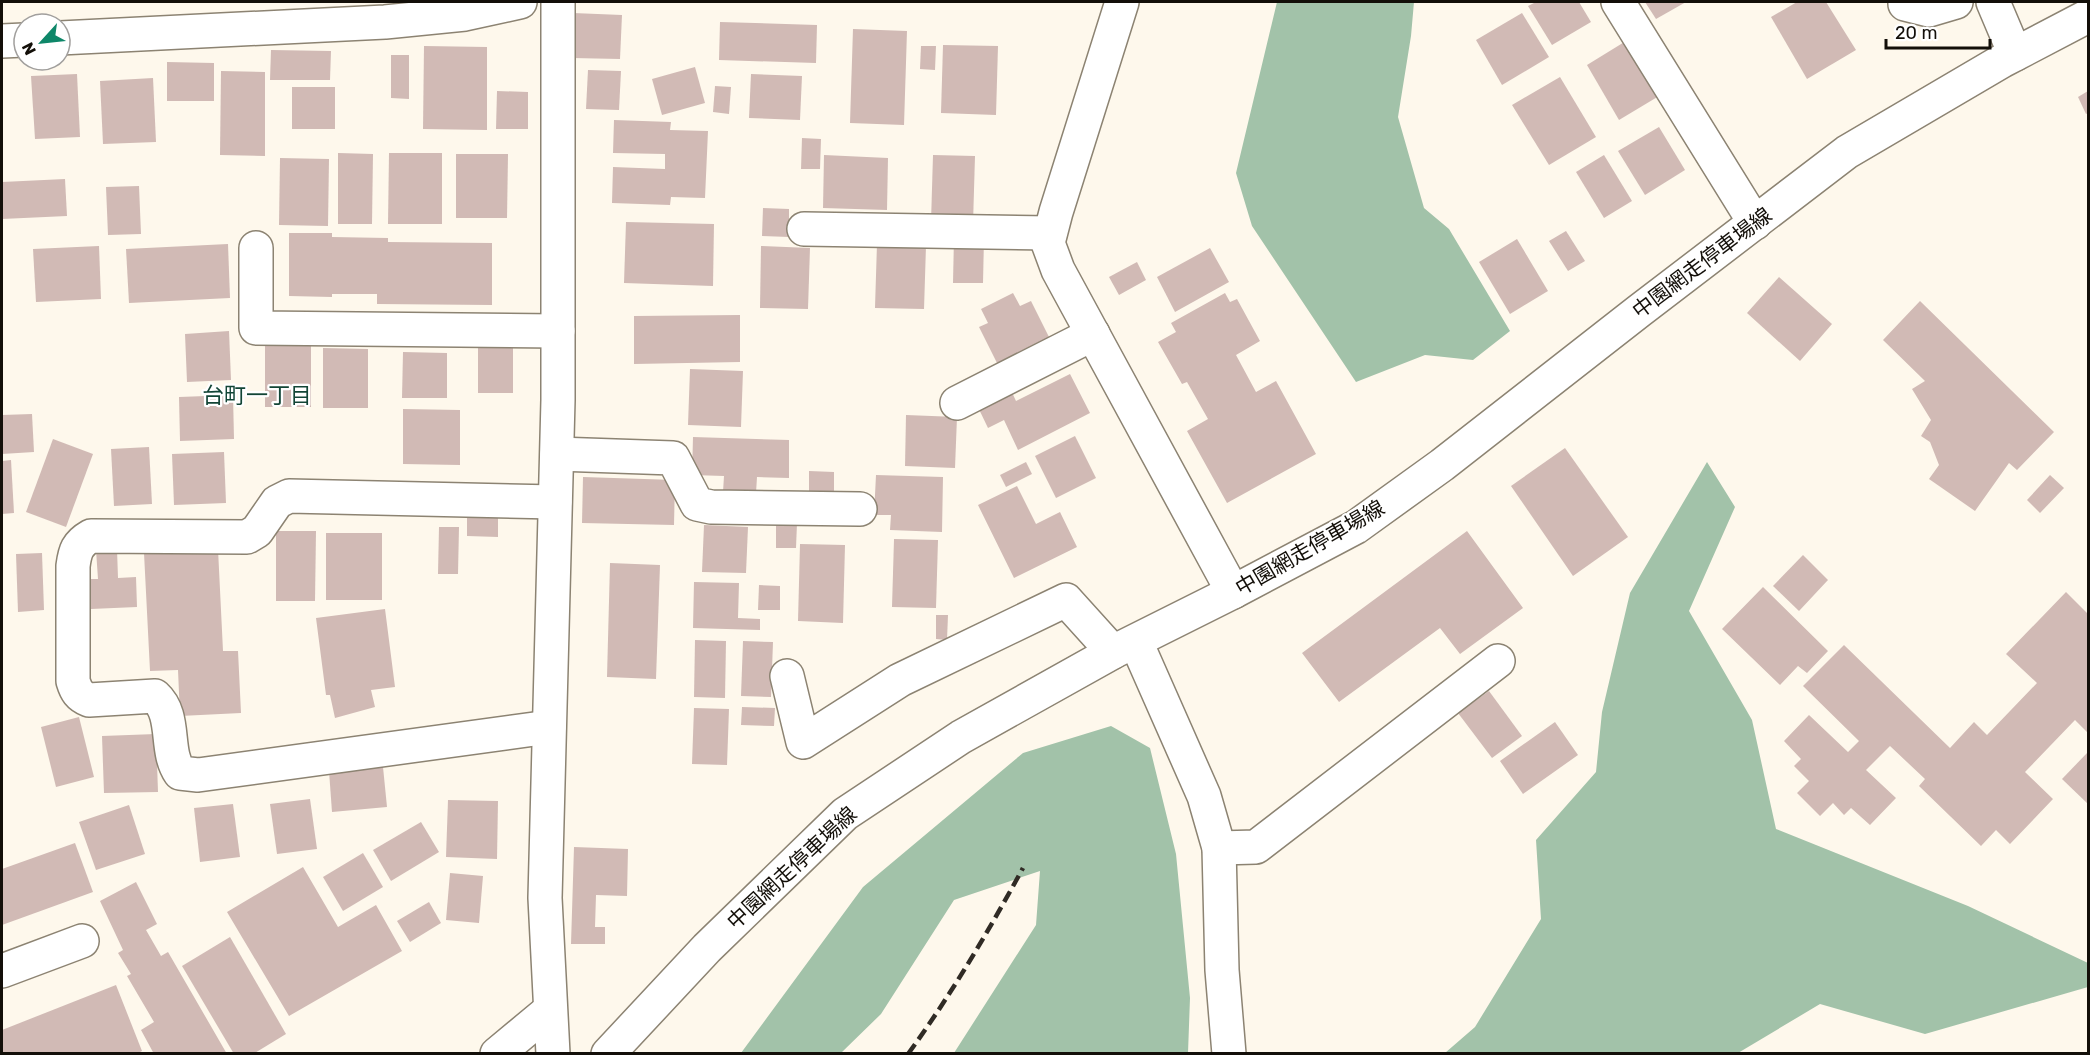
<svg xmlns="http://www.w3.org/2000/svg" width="2090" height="1055" font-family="Rubik,'Noto Sans JP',sans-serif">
<rect width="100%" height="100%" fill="#fef8ec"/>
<g fill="#a2c2a9">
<polygon points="1277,2 1414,2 1411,36 1398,117 1424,208 1449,229 1510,331 1473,360 1425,355 1356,382 1252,226 1236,173"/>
<polygon points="1707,462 1735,507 1689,611 1752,720 1776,829 1968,906 2088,963 2088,987 1925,1034 1820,1004 1738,1053 1445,1053 1475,1027 1541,919 1536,840 1596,772 1602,712 1630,593"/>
<polygon points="1111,726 1150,748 1176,854 1190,998 1188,1053 954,1053 1036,925 1040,871 954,900 881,1014 841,1053 741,1053 863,887 1023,753"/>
</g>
<g fill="#d1bab5">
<polygon points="1536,2 1579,2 1591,22 1552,45 1528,6"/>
<polygon points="1645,2 1686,2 1656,19"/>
<polygon points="1797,2 1826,2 1856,50 1807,79 1771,17"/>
<polygon points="573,13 622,15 620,59 572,58"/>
<polygon points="1522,13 1549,57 1502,85 1476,40"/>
<polygon points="720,22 817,25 816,63 719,60"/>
<polygon points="853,29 907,31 904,125 850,123"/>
<polygon points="1626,41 1659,96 1619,120 1587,65"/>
<polygon points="943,45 998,46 996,115 941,113"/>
<polygon points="424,46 487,47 487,130 423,129"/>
<polygon points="921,46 936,46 935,70 920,69"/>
<polygon points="271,50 331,51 330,80 270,80"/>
<polygon points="391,55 409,55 409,99 391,98"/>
<polygon points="167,62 214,63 214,101 167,101"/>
<polygon points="695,67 705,103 662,115 652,79"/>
<polygon points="588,70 621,71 619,110 586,109"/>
<polygon points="221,71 265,72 265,156 220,155"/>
<polygon points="77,74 80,137 35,139 31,76"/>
<polygon points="751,74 802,76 800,120 749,118"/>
<polygon points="1560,77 1596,137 1549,165 1512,105"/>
<polygon points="153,78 156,142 103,144 100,81"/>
<polygon points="715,86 731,87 729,114 713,112"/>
<rect x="292" y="87" width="43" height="42"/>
<polygon points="497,91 528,92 528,129 496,129"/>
<polygon points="2088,91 2088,113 2086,114 2078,97"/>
<polygon points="614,120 671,122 670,130 708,131 705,198 671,197 670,205 612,203 613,167 665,169 665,154 613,153"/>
<polygon points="1659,127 1685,170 1645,195 1618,151"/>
<polygon points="802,138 821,139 820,169 801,169"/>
<polygon points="338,153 373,154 372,224 338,224"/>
<polygon points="389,153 442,153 442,224 388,224"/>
<polygon points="456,154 508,154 507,218 456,218"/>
<polygon points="824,155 888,158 887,210 823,208"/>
<polygon points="933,155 975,156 973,224 931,222"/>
<polygon points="1604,155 1632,201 1604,218 1576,172"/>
<polygon points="280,158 329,159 328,226 279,225"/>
<polygon points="65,179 67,216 2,219 2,182"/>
<polygon points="139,186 141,234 108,235 106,187"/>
<polygon points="763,208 789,209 789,237 762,236"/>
<polygon points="626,222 714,224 713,286 624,283"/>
<polygon points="1566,231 1585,261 1568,271 1549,241"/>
<polygon points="289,233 332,233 332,237 388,238 388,242 492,243 492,305 377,304 377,294 332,294 332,297 289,296"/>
<polygon points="954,237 984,238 983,283 953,283"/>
<polygon points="1517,239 1548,291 1510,314 1479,262"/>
<polygon points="877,243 926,245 924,309 875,308"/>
<polygon points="228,244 230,298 129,303 126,249"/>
<polygon points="99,246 101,299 36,302 33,249"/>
<polygon points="761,246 810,248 808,309 760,308"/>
<polygon points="1210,248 1229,282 1175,312 1157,277"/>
<polygon points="1137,262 1146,280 1119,295 1109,277"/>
<polygon points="1779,277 1832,324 1800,361 1747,313"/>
<polygon points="1013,293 1020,306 1031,301 1049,337 997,363 979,327 988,323 981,309"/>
<polygon points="1225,293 1230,302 1237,299 1260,341 1236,355 1256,392 1276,381 1316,454 1227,503 1187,431 1208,419 1187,382 1182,384 1158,342 1176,332 1171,323"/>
<polygon points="1920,301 2054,432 2017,470 2009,463 1975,511 1929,479 1939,465 1930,442 1921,436 1931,420 1912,389 1925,381 1883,340"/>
<polygon points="740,315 740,362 634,364 634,316"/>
<polygon points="229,331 231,380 187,382 185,334"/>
<rect x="478" y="345" width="35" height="48"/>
<rect x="265" y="346" width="46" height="61"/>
<polygon points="323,348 368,349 368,408 323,408"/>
<polygon points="403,352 447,353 447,398 402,398"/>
<polygon points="690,369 743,371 741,427 688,425"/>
<polygon points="1070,374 1090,413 1018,450 1004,420 988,428 975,401 1008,384 1016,401"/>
<polygon points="233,395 234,439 180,441 179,397"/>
<polygon points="403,409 460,410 460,465 403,464"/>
<polygon points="32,414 34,452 2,454 2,415"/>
<polygon points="906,415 957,417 955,468 905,466"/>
<polygon points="1075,436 1096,478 1056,498 1035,456"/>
<polygon points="693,437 789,440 789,478 757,477 756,493 723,492 724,476 692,475"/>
<polygon points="53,439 93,454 66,527 26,512"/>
<polygon points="149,447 152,504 114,506 111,449"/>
<polygon points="1565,448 1628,537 1573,576 1511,486"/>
<polygon points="224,452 226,503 174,505 172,454"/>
<polygon points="11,460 14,513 2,514 2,461"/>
<polygon points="1026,462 1032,474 1006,487 1000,475"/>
<polygon points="809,471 834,472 834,493 809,492"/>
<polygon points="876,475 943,477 942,532 890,530 891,515 874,515"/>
<polygon points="2050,475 2064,488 2040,513 2027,500"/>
<polygon points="583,477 675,480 674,525 582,523"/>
<polygon points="1017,486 1036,524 1060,512 1077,547 1014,578 978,505"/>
<polygon points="467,516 498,516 498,537 467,536"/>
<polygon points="776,522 797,523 796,548 776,548"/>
<polygon points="704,525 748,527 746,573 702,572"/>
<polygon points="439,527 459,527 458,574 438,574"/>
<polygon points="276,531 316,531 315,601 276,601"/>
<polygon points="1467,531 1523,608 1460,654 1440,628 1339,702 1302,653"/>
<rect x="326" y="533" width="56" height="67"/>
<polygon points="894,539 938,540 936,608 892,607"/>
<polygon points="800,544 845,545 843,623 798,621"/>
<polygon points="117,549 118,578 136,577 137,607 91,609 89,579 98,579 96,550"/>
<polygon points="218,549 223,651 238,651 241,713 180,716 178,670 150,671 144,553"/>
<polygon points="42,553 44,610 18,612 16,554"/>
<polygon points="1803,555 1828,580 1799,611 1773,586"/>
<polygon points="610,563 660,565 656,679 607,677"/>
<polygon points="694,582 739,583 738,618 760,619 760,630 693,628"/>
<polygon points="759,585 780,586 780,610 758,610"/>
<polygon points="1763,587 1828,651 1807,673 1798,666 1780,685 1722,629"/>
<polygon points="2066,592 2088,614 2088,733 2075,720 2025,772 2053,799 2010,844 1996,830 1981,846 1919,786 1925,779 1890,746 1866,770 1896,798 1870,825 1851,808 1844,815 1833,803 1820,816 1797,793 1809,781 1794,766 1801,759 1784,741 1809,715 1848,752 1859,741 1803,686 1844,645 1950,748 1974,722 1987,735 2037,683 2006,654"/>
<polygon points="385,609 395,687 371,690 375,707 335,718 330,695 326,695 316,618"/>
<polygon points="936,615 948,615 947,640 936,639"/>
<polygon points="695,640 726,641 725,698 694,697"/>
<polygon points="743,641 773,642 771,697 741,696"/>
<polygon points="1489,691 1522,736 1492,758 1458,713"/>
<polygon points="742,707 775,708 774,726 741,725"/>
<polygon points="694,708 729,709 727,765 692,764"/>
<polygon points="79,717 94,777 56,787 41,727"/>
<polygon points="1555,722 1578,755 1523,794 1500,761"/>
<polygon points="156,734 158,792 104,793 102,736"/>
<polygon points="2088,752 2088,804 2062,779"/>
<polygon points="383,767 387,807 332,812 329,771"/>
<polygon points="310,799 317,849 277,854 270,804"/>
<polygon points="448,800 498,801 497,859 446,857"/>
<polygon points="233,804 240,857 200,862 194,808"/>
<polygon points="129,805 145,854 96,870 79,822"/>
<polygon points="421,822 439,852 391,881 373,850"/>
<polygon points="75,843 93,892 2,925 2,869"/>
<polygon points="574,847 628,849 627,896 596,895 595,927 605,927 605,944 571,944"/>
<polygon points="363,853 383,887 343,911 323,877"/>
<polygon points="303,867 338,927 376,905 402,951 289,1016 227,912"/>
<polygon points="450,873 483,876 479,923 446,920"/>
<polygon points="136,882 157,924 146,930 161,956 168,952 227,1054 154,1054 141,1030 154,1022 127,976 131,974 118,953 123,950 100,901"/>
<polygon points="429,902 441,923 410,942 397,921"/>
<polygon points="230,937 286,1034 253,1054 234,1054 182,966"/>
<polygon points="116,985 142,1051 136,1054 2,1054 2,1030"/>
</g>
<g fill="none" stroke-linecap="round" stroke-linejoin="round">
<defs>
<g id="minor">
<polyline points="1122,2 1056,212 1048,243 1058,270 1233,592"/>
<polyline points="1618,2 1755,223"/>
<polyline points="1905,2 1905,4 1929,10 1956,2"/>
<polyline points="1993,2 2015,54"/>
<polyline points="60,38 385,22 465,14 520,2"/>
<polyline points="2,41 24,40"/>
<polyline points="804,229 1050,233"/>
<polyline points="256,248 256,328 558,331"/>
<polyline points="957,403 1093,334"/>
<polyline points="557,454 673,458 697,504 711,507 860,509"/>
<polyline points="1136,642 1204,796 1219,848 1222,970 1229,1054"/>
<polyline points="787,676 803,742 900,680 1066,600 1113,652"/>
<path d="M549,727L198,775L180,773C164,750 177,716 155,696L89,700C79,696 76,691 73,681V566C75,551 77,544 91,536L247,537L257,531L277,502L289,496L555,502"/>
<polyline points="1219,848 1256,847 1498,661"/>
<polyline points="2,971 82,941"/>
<polyline points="497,1054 550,1010"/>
<polyline points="553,1054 545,898 558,400 558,2"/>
</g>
<polyline id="secondary" points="608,1054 707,948 845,814 961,737 1113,652 1233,592 1356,527 1442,465 1639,311 1847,152 2002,61 2088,16"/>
</defs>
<use href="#minor" stroke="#8c8372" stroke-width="36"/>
<use href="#secondary" stroke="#8c8372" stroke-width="36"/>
<use href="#minor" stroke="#fff" stroke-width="33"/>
<use href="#secondary" stroke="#fff" stroke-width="33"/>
<path stroke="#302b25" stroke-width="4.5" stroke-dasharray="12 6" stroke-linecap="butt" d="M908,1054C951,995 988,932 1023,868"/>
</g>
<g text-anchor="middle" stroke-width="4.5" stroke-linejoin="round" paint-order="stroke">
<g font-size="21" fill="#130f09" stroke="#fff">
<text transform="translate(1702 263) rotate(-37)" y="7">中園網走停車場線</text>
<text transform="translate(1310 548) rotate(-30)" y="7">中園網走停車場線</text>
<text transform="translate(792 868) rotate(-43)" y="7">中園網走停車場線</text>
</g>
<g font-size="22" fill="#124536" stroke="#fff">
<text x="257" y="403">台町一丁目</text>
</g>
</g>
<rect width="2090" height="1055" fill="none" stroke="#130f09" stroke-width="6"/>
<g transform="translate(42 42) rotate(243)"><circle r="28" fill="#ffffff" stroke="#a19f9d" stroke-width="1.5"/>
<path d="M0-4.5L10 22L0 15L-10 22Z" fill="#0e8769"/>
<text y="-9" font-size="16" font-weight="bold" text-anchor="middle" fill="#130f09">N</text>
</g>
<path d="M1886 39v9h104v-9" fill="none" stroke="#130f09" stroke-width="3"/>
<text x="1895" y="39" font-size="18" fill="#130f09" stroke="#ffffff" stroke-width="4.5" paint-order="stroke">20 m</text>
</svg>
